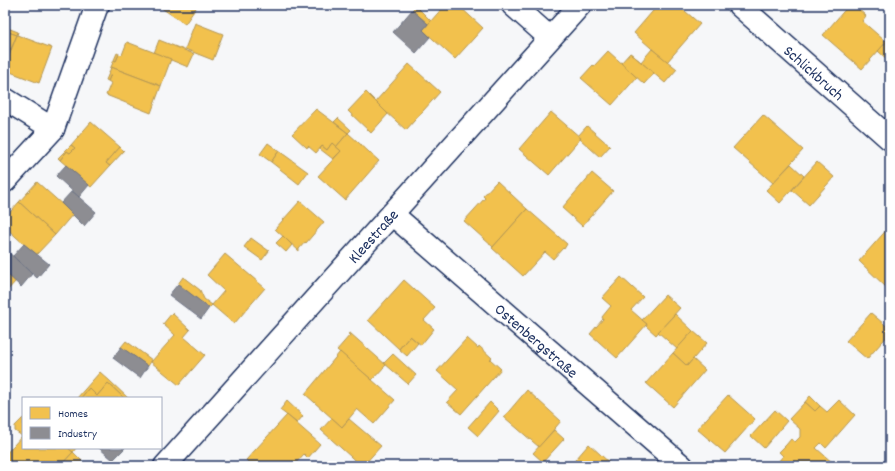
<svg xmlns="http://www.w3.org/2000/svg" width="895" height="471" font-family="Dekko,sans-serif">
<rect width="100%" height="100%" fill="#f6f7f9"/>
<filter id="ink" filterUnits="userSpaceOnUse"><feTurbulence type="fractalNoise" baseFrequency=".025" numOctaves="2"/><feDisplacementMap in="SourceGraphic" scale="8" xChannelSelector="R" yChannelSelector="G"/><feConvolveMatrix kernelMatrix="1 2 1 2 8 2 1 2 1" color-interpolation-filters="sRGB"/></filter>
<g filter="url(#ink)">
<g fill="#f2c14e" stroke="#b29553">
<polygon points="157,5 198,5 185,24"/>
<polygon points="445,5 458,5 483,28 455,59 423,30"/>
<polygon points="658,5 678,5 700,24 667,62 634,33"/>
<polygon points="849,5 854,5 866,16 862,21 885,41 889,37 890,38 862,69 823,35"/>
<polygon points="416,6 431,21 428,24 412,10"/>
<polygon points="195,23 223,34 213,60 185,49"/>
<polygon points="5,27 18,32 17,35 5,31"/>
<polygon points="5,31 17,35 11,49 5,47"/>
<polygon points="17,35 52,48 39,83 5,70 5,66"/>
<polygon points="890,38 890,62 878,51"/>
<polygon points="159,40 194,54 188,67 154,53"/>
<polygon points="127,42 171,59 161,86 111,67 114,60 116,61 119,54 122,55"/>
<polygon points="5,47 11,49 5,66"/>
<polygon points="652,49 677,69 665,83 630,53 641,62"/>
<polygon points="608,51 637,77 612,105 581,78 593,65 594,66"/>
<polygon points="117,53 119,54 116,61 114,60"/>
<polygon points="630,53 654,73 644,84 621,63"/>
<polygon points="409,64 440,92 406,130 375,102"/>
<polygon points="111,67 161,86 151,113 106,95 111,83 108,81 111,74 109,73"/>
<polygon points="109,73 111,74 108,81 106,80"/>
<polygon points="366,92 388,114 371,133 348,111"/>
<polygon points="316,109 348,133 336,147 332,143 327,150 322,146 316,153 308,146 307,148 292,134"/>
<polygon points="551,112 581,138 549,175 519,149"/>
<polygon points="763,115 803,150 773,183 733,148"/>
<polygon points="338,118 351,130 348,133 334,122"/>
<polygon points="91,122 120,147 106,163 110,166 91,187 60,160 67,151 70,153 75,148 71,145"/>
<polygon points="587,126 610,146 600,157 580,139 581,138 578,136"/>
<polygon points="348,133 379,161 345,200 318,176 341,151 336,147"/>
<polygon points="268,143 279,151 271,162 260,154"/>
<polygon points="332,143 341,151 333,159 320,149 322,146 327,150"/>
<polygon points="71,145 75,148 70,153 67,151 60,160 58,158"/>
<polygon points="120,147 124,151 110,166 106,163"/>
<polygon points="279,151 308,172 299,184 271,162"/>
<polygon points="817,162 834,177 809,205 792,190"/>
<polygon points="791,164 804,176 780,203 766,190"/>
<polygon points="592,173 613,191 582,226 562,208"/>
<polygon points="497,181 527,209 493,247 464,221 485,198 483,196"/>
<polygon points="37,182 73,214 55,235 19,202"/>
<polygon points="300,201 324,222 306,243 305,242 299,249 299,251 275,229"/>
<polygon points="19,202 55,235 36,255 5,227 5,218"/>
<polygon points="527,209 567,244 564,249 563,248 553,259 545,252 523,276 492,248"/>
<polygon points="890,226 890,291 859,261"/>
<polygon points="283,236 292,245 286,252 276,243"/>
<polygon points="251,238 269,251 262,260 244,247"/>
<polygon points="225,254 265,288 234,324 212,305 224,291 207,275"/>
<polygon points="5,272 16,281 5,293"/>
<polygon points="183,277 200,290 204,299 212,305 209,308 178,284"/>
<polygon points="621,277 643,297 631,310 647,324 617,358 590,334 603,319 602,317 611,306 602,298"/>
<polygon points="404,280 435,308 424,320 434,329 421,345 410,336 399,349 368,320"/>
<polygon points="665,295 680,308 656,335 646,326 647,324 642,320"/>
<polygon points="172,313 190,330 184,337 205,355 179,385 151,362 175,335 163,324"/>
<polygon points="871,313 890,329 890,333 867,359 846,341"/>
<polygon points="675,314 693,331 677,349 658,332"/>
<polygon points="693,331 707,343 687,366 673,353"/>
<polygon points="350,333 386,365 372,380 337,350 350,335 348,334"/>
<polygon points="410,336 418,343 407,356 399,349"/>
<polygon points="467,338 478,348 479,346 492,358 490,359 501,369 461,414 447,402 458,390 437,371"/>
<polygon points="126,341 152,360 148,366 121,347"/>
<polygon points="340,352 395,400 374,424 357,409 342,427 305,394"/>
<polygon points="673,353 687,366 693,359 705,370 673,407 646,383"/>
<polygon points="393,354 416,375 408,384 384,363"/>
<polygon points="100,372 110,381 128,398 124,398 108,383 97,396 89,388 81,398 77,398"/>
<polygon points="108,383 124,398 81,398 89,388 97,396"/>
<polygon points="527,390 561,421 539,447 504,417"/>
<polygon points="728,395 755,419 725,453 697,429"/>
<polygon points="810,396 820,406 815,411 805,402"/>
<polygon points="839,400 855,415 826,448 821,443 816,448 834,464 832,466 781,466 777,463 783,456 779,452 786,445 791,439 795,442 800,437 800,429 789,419 805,402 815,411 820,406 827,412"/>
<polygon points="287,401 303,416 297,423 280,410"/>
<polygon points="490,402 499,411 478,436 468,427"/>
<polygon points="775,410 787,421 764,448 751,436"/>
<polygon points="287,415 320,444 308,458 304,454 293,466 253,466 246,460"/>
<polygon points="23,418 23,448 68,448 73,452 63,463 66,466 12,466 5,459 5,455 22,436 15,431 15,426"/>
<polygon points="332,418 342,427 349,419 381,446 363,466 361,466 321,430"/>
<polygon points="554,430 564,439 543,462 533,453"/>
<polygon points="589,444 613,466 570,466"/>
<polygon points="68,448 76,448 73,452"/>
<polygon points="73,452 82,461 77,466 66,466 63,463"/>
</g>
<g fill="#8d8d92" stroke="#6b7182">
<polygon points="412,10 428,24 423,30 430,37 416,53 393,32"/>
<polygon points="66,165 89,185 79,197 56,176"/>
<polygon points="72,191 96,212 84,226 61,203"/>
<polygon points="24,244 49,264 37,278 13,256"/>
<polygon points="5,249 32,274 21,287 5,272"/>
<polygon points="178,284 209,308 201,319 169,295"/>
<polygon points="121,347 148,366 140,378 113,358"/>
<polygon points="99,448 125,448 113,460"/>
</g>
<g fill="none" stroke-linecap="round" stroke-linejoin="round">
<defs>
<g id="minor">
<polyline points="513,5 550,38"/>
<path id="s1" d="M739,5L890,139"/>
<polyline points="5,99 53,129"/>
<polyline points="5,181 53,129 96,8 98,5"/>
<path id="s2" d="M392,214L682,466"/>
<path id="s3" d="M165,466L580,5"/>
</g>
</defs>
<use href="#minor" stroke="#1b2f5e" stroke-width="25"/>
<use href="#minor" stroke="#fff" stroke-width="22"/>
</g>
</g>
<g text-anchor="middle" stroke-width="4" stroke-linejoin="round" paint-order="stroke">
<g font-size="16" fill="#1b2f5e" stroke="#fff">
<text dy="6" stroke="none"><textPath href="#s1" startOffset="101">Schlickbruch</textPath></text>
<text dy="6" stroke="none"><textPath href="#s3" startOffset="310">Kleestraße</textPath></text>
<text dy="6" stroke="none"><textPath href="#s2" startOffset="192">Ostenbergstraße</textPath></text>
</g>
</g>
<rect width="895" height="471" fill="none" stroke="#fff" stroke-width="20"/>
<rect x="10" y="10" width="875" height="451" fill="none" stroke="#1b2f5e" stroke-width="1.5" filter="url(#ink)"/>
<rect x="22" y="397" width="140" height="52" fill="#ffffff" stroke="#a4acbf"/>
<rect x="30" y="407" width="20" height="12" fill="#f2c14e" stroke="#a4acbf"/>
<text x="58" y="417" font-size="12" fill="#1b2f5e">Homes</text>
<rect x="30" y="427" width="20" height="12" fill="#8d8d92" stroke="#a4acbf"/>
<text x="58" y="437" font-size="12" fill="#1b2f5e">Industry</text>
</svg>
